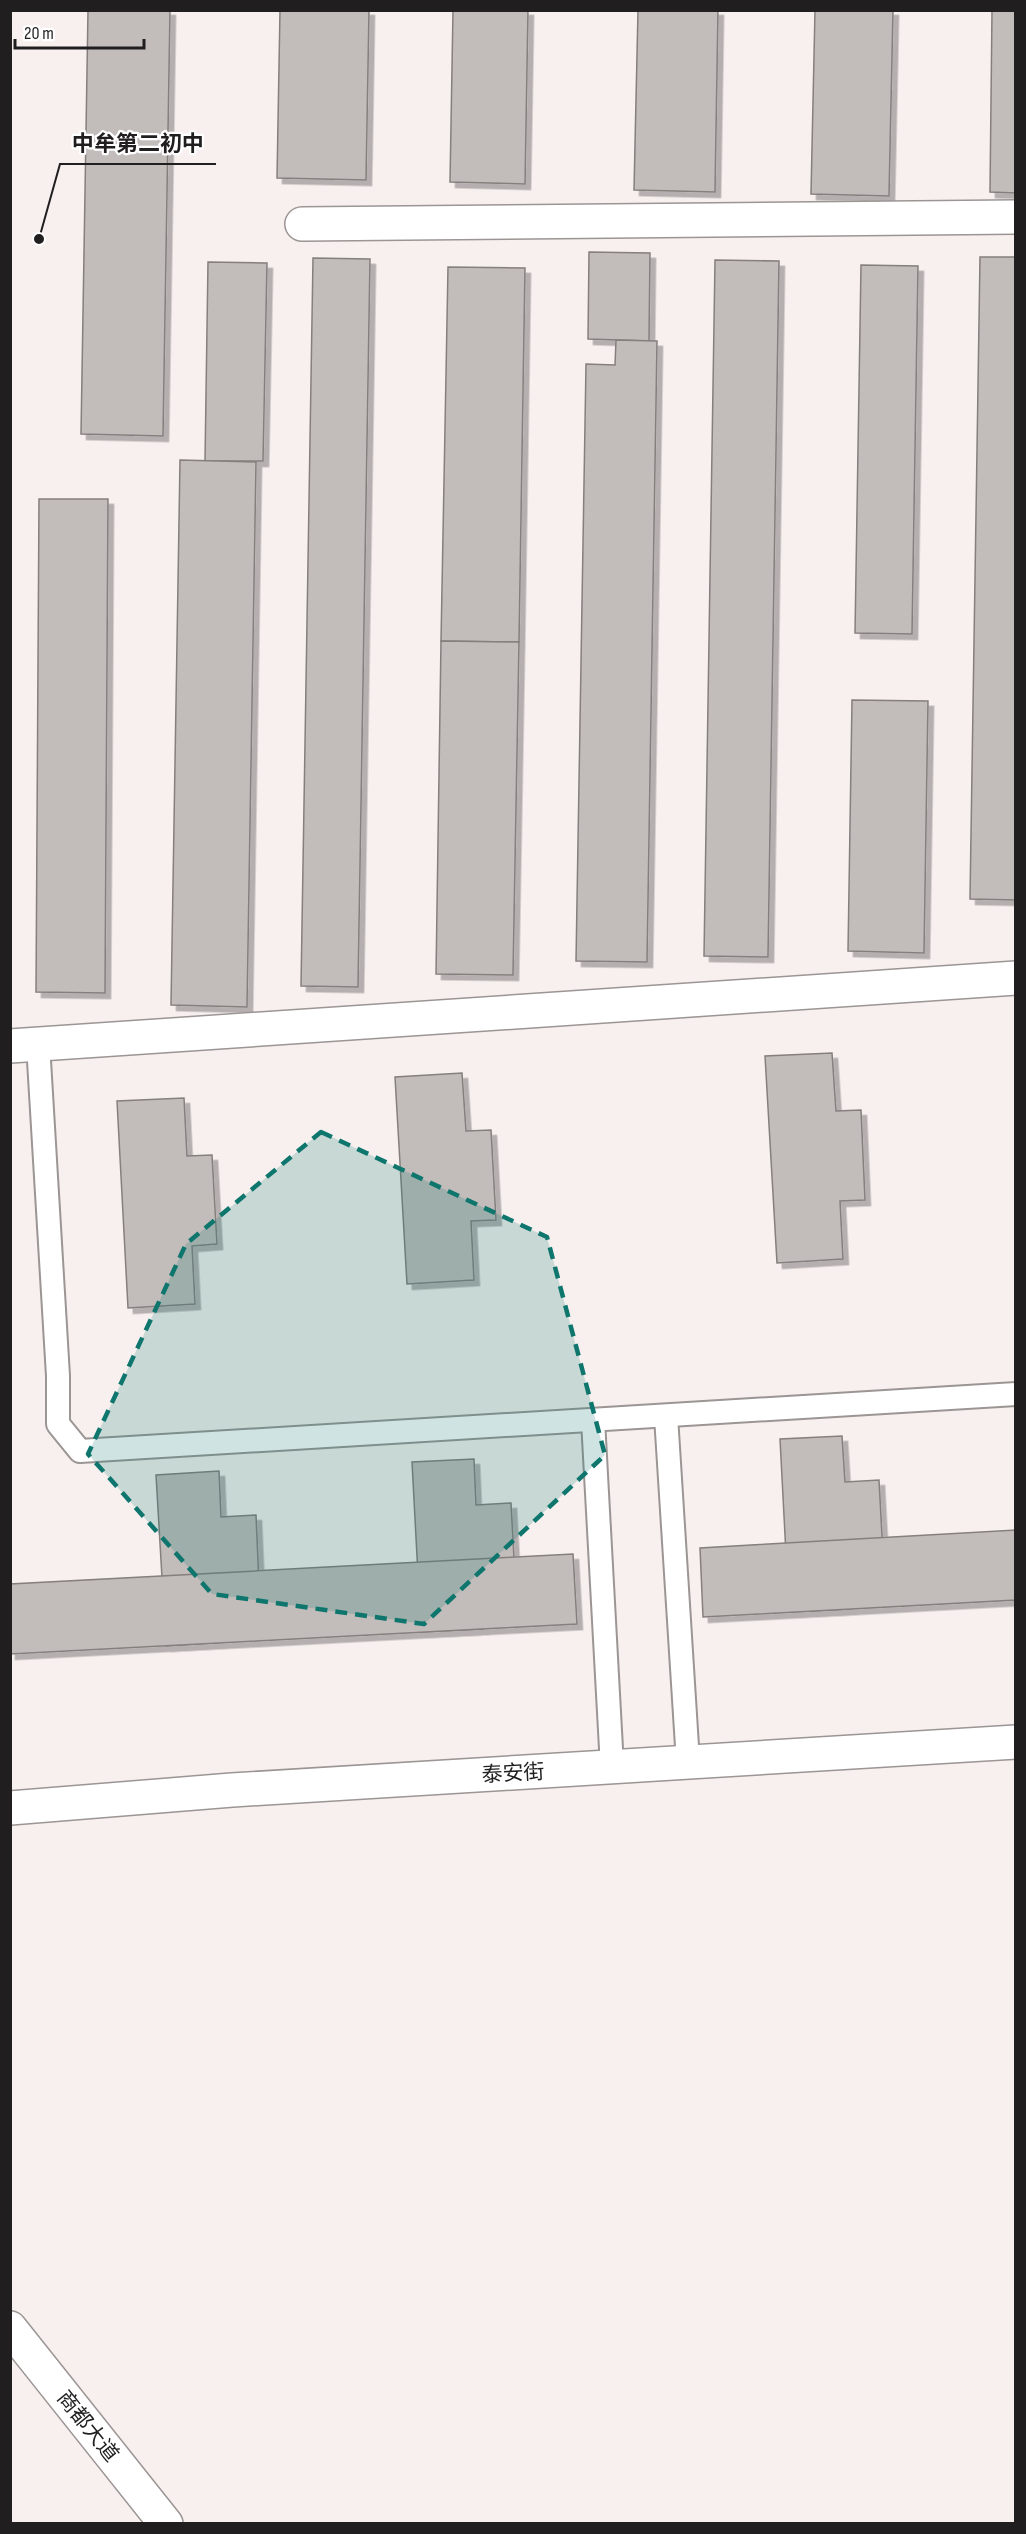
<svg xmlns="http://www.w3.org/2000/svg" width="1026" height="2534" font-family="'Sofia Sans Condensed','Noto Sans SC',sans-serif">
<defs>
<filter id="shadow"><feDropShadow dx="5.5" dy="5.5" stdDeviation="0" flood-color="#0004"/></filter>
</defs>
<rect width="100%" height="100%" fill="#f7f0ef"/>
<g fill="#c2bcbb" stroke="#857f7e" stroke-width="1.5" filter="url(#shadow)">
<polygon points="88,10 170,10 163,436 81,434"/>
<polygon points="280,10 369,10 366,180 277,178"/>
<polygon points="453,10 528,10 525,184 450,182"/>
<polygon points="638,10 718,10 715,192 634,190"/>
<polygon points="815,10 893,10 889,196 811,194"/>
<polygon points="992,10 1016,10 1016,193 990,192"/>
<polygon points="589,252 650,253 649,341 588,339"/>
<polygon points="980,257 1016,257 1016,900 970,899"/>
<polygon points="313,258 370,259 358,987 301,986"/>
<polygon points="715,260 779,261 768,957 704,956"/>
<polygon points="208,262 267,263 263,461 205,461"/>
<polygon points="861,265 918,266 912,634 855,633"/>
<polygon points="448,267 525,268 519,642 441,641"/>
<polygon points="616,340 657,341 647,962 576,961 586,364 615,365"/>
<polygon points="180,460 256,462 247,1007 171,1005"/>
<polygon points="39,499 108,499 105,993 36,992"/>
<polygon points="441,641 519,642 513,975 436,974"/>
<polygon points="852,700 928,701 924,953 848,951"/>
<polygon points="832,1053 836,1111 861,1110 865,1200 840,1201 843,1259 777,1263 765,1056"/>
<polygon points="462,1073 466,1131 491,1130 496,1220 471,1221 474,1280 407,1284 395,1077"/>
<polygon points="184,1098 187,1156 212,1155 217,1244 192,1246 195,1304 128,1308 117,1101"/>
<polygon points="842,1436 845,1482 879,1480 884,1573 850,1575 851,1609 789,1612 780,1439"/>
<polygon points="474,1459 476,1505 511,1503 516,1595 481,1597 483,1629 421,1632 412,1462"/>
<polygon points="219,1471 221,1517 256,1515 260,1608 226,1610 228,1642 166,1646 156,1475"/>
<polygon points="1016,1530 1016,1600 703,1617 700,1548"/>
<polygon points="573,1554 577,1624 10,1654 10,1584"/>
</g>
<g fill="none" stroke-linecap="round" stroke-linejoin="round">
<defs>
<g id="lane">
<polyline points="38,1044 58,1376 58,1424 80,1451 1016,1394"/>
<polyline points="666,1416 688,1762"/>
<polyline points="593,1420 612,1767"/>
</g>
<g id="street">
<polyline points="302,224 1016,217"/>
<polyline points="10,1046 1016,978"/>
</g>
<polyline id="secondary" points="10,1808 232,1790 1016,1742"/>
<polyline id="highway" points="10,2328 166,2524"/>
</defs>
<use href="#lane" stroke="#9b9594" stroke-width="26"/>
<use href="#street" stroke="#9b9594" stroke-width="36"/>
<use href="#secondary" stroke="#9b9594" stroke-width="36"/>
<use href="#highway" stroke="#9b9594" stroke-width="36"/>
<use href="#lane" stroke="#fff" stroke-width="22"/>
<use href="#street" stroke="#fff" stroke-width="33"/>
<use href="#secondary" stroke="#fff" stroke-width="33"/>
<use href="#highway" stroke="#fff" stroke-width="33"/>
</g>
<path fill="#0f766e" fill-opacity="0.2" stroke="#0f766e" stroke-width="4.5" stroke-dasharray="12 8" stroke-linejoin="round" d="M321,1132L547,1237L605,1455L424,1624L212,1594L88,1454L186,1244Z"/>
<g text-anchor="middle" stroke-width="4.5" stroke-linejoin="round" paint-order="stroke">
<g font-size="21" fill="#201e1e" stroke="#fff">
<text transform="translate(513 1773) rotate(-3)" y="7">泰安街</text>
<text transform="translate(88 2426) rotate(51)" y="7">商都大道</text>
</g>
</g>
<path fill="none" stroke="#201e1e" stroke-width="2" d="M39 239L60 164H216"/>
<circle fill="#201e1e" stroke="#fff" stroke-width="2" cx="39" cy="239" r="6"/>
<g font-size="22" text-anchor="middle" font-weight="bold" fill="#201e1e" stroke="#fff" stroke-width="4.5" stroke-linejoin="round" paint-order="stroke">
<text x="138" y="151">中牟第二初中</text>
</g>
<rect width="1026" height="2534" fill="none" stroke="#201e1e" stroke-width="24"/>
<path d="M15 39v9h129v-9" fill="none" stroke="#201e1e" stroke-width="3"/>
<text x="24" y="39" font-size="18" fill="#201e1e" stroke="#ffffff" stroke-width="4.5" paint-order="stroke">20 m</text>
</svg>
